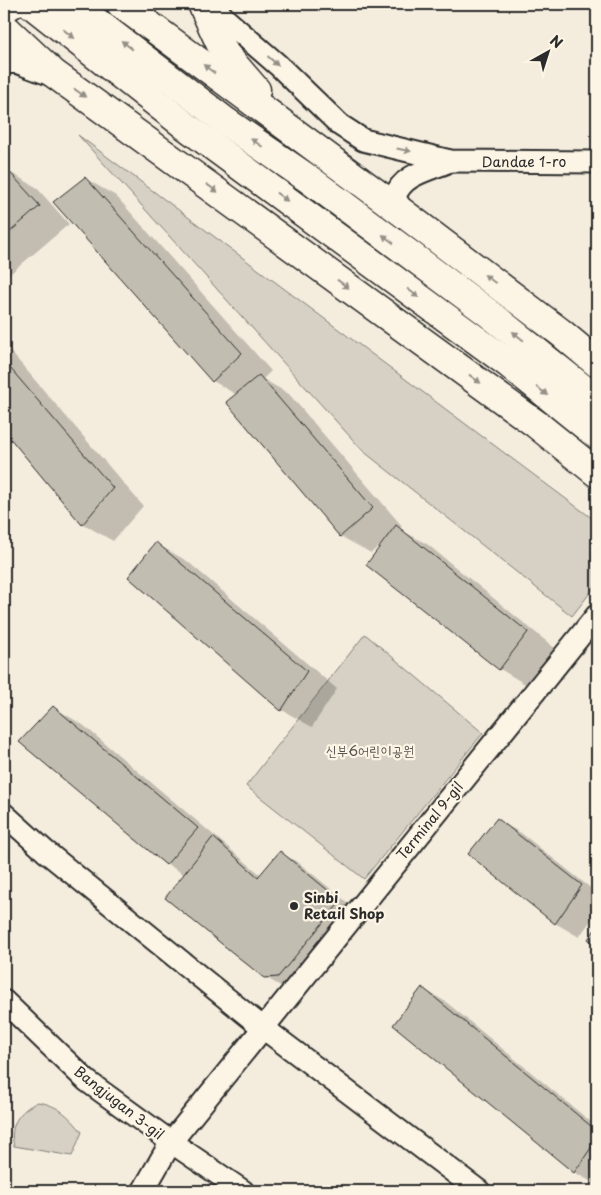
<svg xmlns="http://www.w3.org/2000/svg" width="601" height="1195" font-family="'Playpen Sans','Poor Story',sans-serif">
<rect width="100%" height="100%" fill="#f4edde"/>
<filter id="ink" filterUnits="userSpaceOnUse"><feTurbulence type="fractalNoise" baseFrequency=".02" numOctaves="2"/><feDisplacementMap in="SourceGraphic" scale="10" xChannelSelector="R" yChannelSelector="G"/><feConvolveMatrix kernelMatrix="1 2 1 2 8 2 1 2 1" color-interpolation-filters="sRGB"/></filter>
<g filter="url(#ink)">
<g fill="#d6d1c4" stroke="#807e78">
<polygon points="78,135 597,522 597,584 572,616 363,451"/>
<polygon points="365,634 483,733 364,879 246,786"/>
<path d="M38,1102C58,1105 69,1116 82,1132L72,1156L14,1146C8,1125 20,1110 38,1102Z"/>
</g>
<g fill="#0003">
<polygon points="6,170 36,187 69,224 4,279 4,172"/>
<polygon points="86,179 116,196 271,371 263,379 289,394 402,526 399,529 427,544 557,650 530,687 500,669 368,564 384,542 371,553 340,536 237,395 213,381"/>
<polygon points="4,344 143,506 113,541 83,524 4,430"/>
<polygon points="157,544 187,561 337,689 312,727 282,710 130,577"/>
<polygon points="53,707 83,725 261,875 281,853 299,863 359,912 284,988 265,977 185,875 167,864 21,742"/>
<polygon points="497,820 521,833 597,893 597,912 579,937 555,923"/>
<polygon points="422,988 446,1002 597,1127 597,1185 574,1172"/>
</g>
<g fill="#c2bdb1" stroke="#2b2b2b">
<polygon points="6,168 40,206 4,237 4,170"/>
<polygon points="85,177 242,353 212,382 53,202"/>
<polygon points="4,361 113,488 82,525 4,431"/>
<polygon points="259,375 373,508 340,537 226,402"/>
<polygon points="396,525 528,632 499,670 366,565"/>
<polygon points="156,542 307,671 281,711 128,577"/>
<polygon points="597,696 597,706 592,702"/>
<polygon points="53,706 198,828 166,865 19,742"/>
<polygon points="497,818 582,885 555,924 468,854"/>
<polygon points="213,837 258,877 280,851 341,901 278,977 264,978 165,898"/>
<polygon points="597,927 597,946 588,939"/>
<polygon points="422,987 597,1131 597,1139 574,1173 393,1025"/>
</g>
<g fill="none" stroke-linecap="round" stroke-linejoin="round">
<defs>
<g id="minor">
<polyline points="213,4 224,18 278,65 340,125 363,140 450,161 597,162"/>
<path d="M403,213L395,197C402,174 430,170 450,161"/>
<polyline points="4,814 45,851 262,1027 479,1191"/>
<polyline points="4,1001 87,1081 171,1142 243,1191"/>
<polyline points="143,1191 171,1142 597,615"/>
</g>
<polyline id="tertiary" points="4,60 18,60 53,73"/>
<g id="secondary">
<polyline points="31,4 187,127 509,364 597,435"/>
<polyline points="73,4 225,121 310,180 491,315 597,400"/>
<polyline points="121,4 403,213 560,332 597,363"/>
<polyline points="202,4 225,54 256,90"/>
<polyline points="4,9 12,4"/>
<polyline points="4,27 53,73 536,424 597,473"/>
</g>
</defs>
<use href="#minor" stroke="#2b2b2b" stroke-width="25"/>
<use href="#tertiary" stroke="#2b2b2b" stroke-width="30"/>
<use href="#secondary" stroke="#2b2b2b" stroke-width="31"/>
<use href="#minor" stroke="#fcf5e5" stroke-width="21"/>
<use href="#tertiary" stroke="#fcf5e5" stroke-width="26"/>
<use href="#secondary" stroke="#fcf5e5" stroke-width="28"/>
</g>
<defs><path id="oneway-solid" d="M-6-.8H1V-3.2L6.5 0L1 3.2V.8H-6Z" transform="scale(1.25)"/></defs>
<g fill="#949088">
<use href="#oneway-solid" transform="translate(69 34) rotate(38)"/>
<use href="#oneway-solid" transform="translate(127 45) rotate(-142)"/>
<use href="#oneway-solid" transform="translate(273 61) rotate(42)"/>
<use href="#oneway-solid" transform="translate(209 69) rotate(-143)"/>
<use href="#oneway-solid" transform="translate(80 93) rotate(36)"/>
<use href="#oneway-solid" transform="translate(257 143) rotate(-145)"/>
<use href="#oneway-solid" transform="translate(404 150) rotate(11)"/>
<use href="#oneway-solid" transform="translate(212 188) rotate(36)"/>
<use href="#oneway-solid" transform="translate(282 197) rotate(36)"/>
<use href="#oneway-solid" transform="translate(388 239) rotate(-143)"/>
<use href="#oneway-solid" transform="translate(490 279) rotate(-143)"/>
<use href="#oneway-solid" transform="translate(343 284) rotate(36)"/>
<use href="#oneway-solid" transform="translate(413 293) rotate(37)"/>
<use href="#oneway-solid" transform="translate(518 336) rotate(-141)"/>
<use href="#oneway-solid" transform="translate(475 379) rotate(36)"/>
<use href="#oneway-solid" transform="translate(542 391) rotate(39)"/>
</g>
</g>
<circle fill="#2b2b2b" stroke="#fcf5e5" stroke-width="2" cx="294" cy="906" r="5"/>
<g text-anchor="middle" stroke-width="4.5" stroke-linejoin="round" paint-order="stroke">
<g font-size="14" fill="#2b2b2b" stroke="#fcf5e5">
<text x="524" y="167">Dandae 1-ro</text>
<text transform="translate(430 821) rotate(-51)" y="5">Terminal 9-gil</text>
<text transform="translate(119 1103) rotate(38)" y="5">Bangjugan 3-gil</text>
</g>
<g font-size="14" fill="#565451" stroke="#fcf5e5">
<text x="370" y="756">신부6어린이공원</text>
</g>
<g font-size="14" font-weight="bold" fill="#2b2b2b" stroke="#fcf5e5" text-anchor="start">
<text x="304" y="903">Sinbi<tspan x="304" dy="16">Retail Shop</tspan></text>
</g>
</g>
<rect width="601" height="1195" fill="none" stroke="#fcf5e5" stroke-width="20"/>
<rect x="10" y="10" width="581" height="1175" fill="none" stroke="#2b2b2b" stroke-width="2" filter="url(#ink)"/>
<g transform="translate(548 52) rotate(39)" stroke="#fcf5e5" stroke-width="4" paint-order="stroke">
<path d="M0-4L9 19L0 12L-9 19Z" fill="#2b2b2b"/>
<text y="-8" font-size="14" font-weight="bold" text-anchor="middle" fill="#2b2b2b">N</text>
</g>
</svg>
